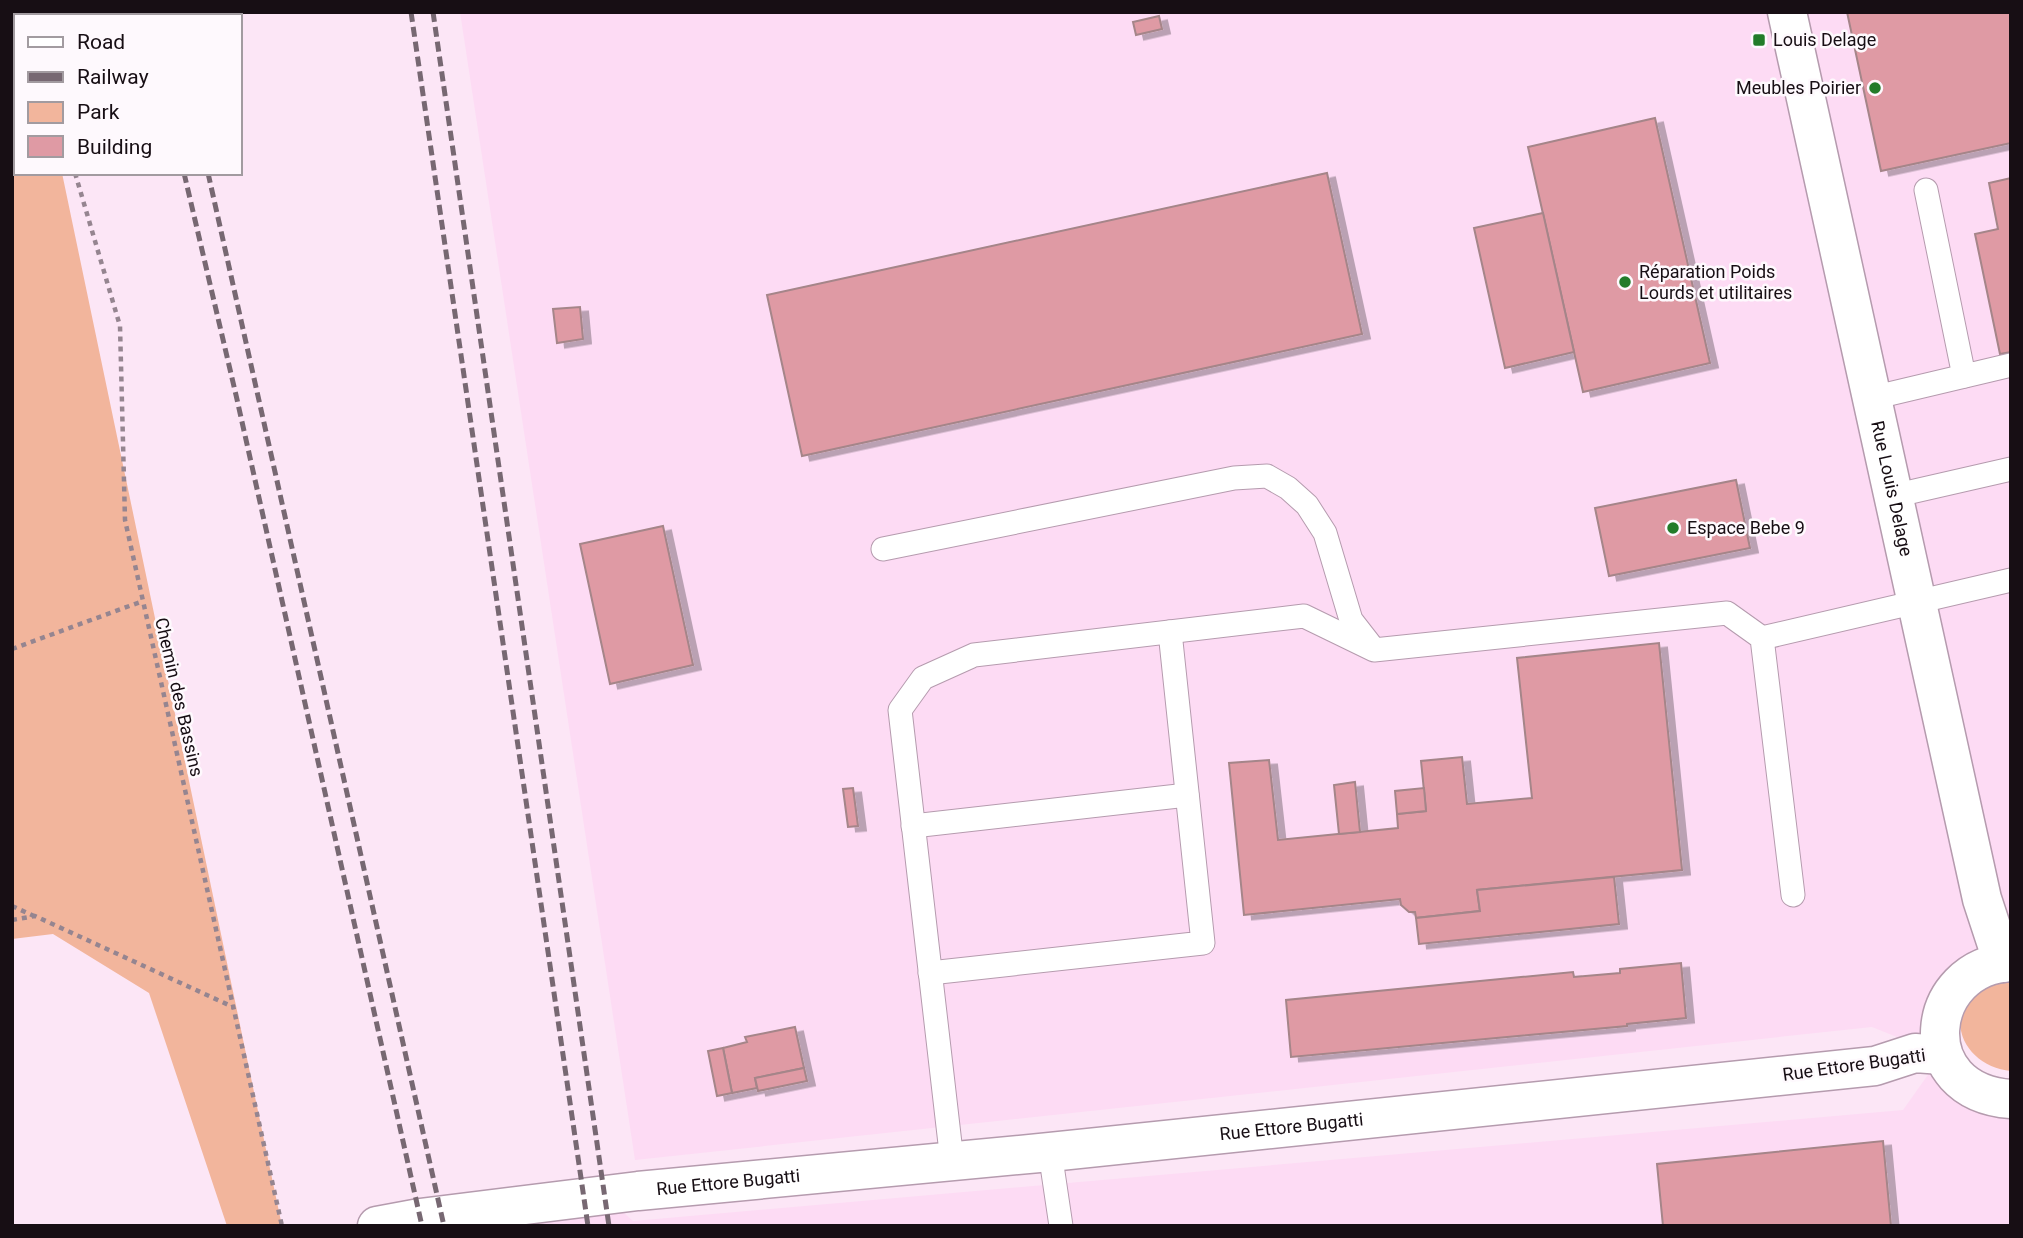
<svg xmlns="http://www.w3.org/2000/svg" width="2023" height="1238" font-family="Roboto,sans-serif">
<defs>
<filter id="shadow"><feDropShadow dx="8" dy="4.5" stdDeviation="0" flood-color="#0004"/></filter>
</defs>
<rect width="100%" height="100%" fill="#fce6f6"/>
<polygon fill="#fddbf4" points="460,12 2011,12 2011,962 1940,1040 2011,1099 2011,1226 444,1226 605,1196 633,1221 1903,1110 1942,1055 1872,1027 635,1160"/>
<g fill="#f2b59c">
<polygon points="12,12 29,12 29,16 16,16 16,173 62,173 282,1226 227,1226 149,993 53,934 12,939"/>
<path d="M2011,975V1071C1974,1068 1946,1032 1968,998C1974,990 2000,980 2011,975Z"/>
</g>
<g fill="#df9aa4" stroke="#a58589" stroke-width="2" filter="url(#shadow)">
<polygon points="1847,12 2011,12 2011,143 1881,171"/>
<polygon points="1159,16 1162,29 1136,35 1133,22"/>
<polygon points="1655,118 1710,363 1583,392 1528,147"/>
<polygon points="1327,173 1362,334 802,456 767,295"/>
<polygon points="2011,178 2011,352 2000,354 1975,234 1998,229 1989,183"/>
<polygon points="1543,213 1574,352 1505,368 1474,228"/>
<polygon points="580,307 583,339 557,343 553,309"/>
<polygon points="1736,480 1750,548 1609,576 1595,508"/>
<polygon points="663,526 693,665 610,684 580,544"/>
<polygon points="1659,643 1682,870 1477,890 1480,911 1416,918 1415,912 1409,912 1401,905 1400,899 1244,915 1229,763 1269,760 1278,840 1398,828 1397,814 1426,811 1421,761 1462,757 1467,804 1532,798 1517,658"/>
<polygon points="1355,782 1360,832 1339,834 1334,785"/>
<polygon points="853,788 858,826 848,827 843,789"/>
<polygon points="1424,788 1426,811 1397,814 1395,791"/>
<polygon points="1614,877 1619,924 1419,944 1416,918 1480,911 1477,890"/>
<polygon points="1681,963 1686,1018 1627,1024 1627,1026 1291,1057 1286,1000 1573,972 1574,977 1620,973 1620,969"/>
<polygon points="795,1027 804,1068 755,1078 757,1088 732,1093 723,1048 747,1042 745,1037"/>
<polygon points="723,1048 732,1093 717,1096 708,1051"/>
<polygon points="804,1068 807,1081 758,1091 755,1078"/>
<polygon points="1883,1141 1891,1226 1663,1226 1657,1164"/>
</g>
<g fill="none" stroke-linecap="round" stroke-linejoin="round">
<defs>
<g id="lane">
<polyline points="1926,190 1964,376"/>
<polyline points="1872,398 2011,365"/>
<polyline points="1893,496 2011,469"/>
<polyline points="883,549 1234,478 1267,476 1288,488 1307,505 1325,533 1351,620 1372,647"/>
<polyline points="1762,638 2011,580"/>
<polyline points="913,826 1187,795"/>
<polyline points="930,973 1203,943 1170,632"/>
<polyline points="1050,1152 1061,1226"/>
<polyline points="952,1161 900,710 923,678 974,655 1304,616 1374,650 1727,613 1762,638 1793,895"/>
</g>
<g id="street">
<path id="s1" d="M1787,12L1982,899L2003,963"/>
<path d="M2011,962C1924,966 1909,1092 2011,1099"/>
<path id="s2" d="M377,1226L420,1218L638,1191L1050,1152L1875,1066L1915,1053L1942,1055"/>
</g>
</defs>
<use href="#lane" stroke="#b59bae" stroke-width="25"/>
<use href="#street" stroke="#b59bae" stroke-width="41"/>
<g stroke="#958590" stroke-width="4.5" stroke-dasharray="5 5" stroke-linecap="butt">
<polyline points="12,27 16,33"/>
<polyline points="75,173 120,326 125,520 282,1226"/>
<polyline points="12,649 143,601"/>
<polyline points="12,906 34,916"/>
<polyline points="12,920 35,916 233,1007"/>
</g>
<use href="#lane" stroke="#fff" stroke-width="23"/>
<use href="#street" stroke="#fff" stroke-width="38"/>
<g stroke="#776872" stroke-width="5" stroke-dasharray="10 5" stroke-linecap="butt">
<polyline points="146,12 147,16"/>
<polyline points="169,12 170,16"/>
<polyline points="411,12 588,1226"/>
<polyline points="433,12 609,1226"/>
<polyline points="184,173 236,395 422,1226"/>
<polyline points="208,173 444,1226"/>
</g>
</g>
<g fill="#237c2a" stroke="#fef9fd" stroke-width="2.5">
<rect x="1752" y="33" width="14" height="14" rx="3.5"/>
<circle cx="1875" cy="88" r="7"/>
<circle cx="1625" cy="282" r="7"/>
<circle cx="1673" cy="528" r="7"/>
</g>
<g text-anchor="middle" stroke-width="5" stroke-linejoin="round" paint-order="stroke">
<g font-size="18" fill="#170e14" stroke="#fef9fd" text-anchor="start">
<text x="1773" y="46">Louis Delage</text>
<text x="1861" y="94" text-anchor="end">Meubles Poirier</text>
<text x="1639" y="278">Réparation Poids<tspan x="1639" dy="21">Lourds et utilitaires</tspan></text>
<text x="1687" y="534">Espace Bebe 9</text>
</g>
<g font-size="18" fill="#170e14" stroke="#fef9fd">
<text dy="6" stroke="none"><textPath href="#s1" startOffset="488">Rue Louis Delage</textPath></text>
<text transform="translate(179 697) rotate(77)" y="6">Chemin des Bassins</text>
<text transform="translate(1854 1065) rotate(-8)" y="6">Rue Ettore Bugatti</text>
<text dy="6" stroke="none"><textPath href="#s2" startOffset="920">Rue Ettore Bugatti</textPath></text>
<text dy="6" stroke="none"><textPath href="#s2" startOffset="354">Rue Ettore Bugatti</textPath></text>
</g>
</g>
<rect width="2023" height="1238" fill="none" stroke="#170e14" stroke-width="28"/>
<rect x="14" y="14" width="228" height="161" fill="#fef9fd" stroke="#a29ba0" stroke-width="2"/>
<rect x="28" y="37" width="35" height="10" fill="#ffffff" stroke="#a29ba0" stroke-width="2"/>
<text x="77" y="49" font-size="21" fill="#170e14">Road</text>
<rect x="28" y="72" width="35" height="10" fill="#776872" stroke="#a29ba0" stroke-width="2"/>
<text x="77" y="84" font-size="21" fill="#170e14">Railway</text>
<rect x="28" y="102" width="35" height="21" fill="#f2b59c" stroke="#a29ba0" stroke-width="2"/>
<text x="77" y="119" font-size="21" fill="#170e14">Park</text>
<rect x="28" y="136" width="35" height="21" fill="#df9aa4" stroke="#a29ba0" stroke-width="2"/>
<text x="77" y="154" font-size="21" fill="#170e14">Building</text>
</svg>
